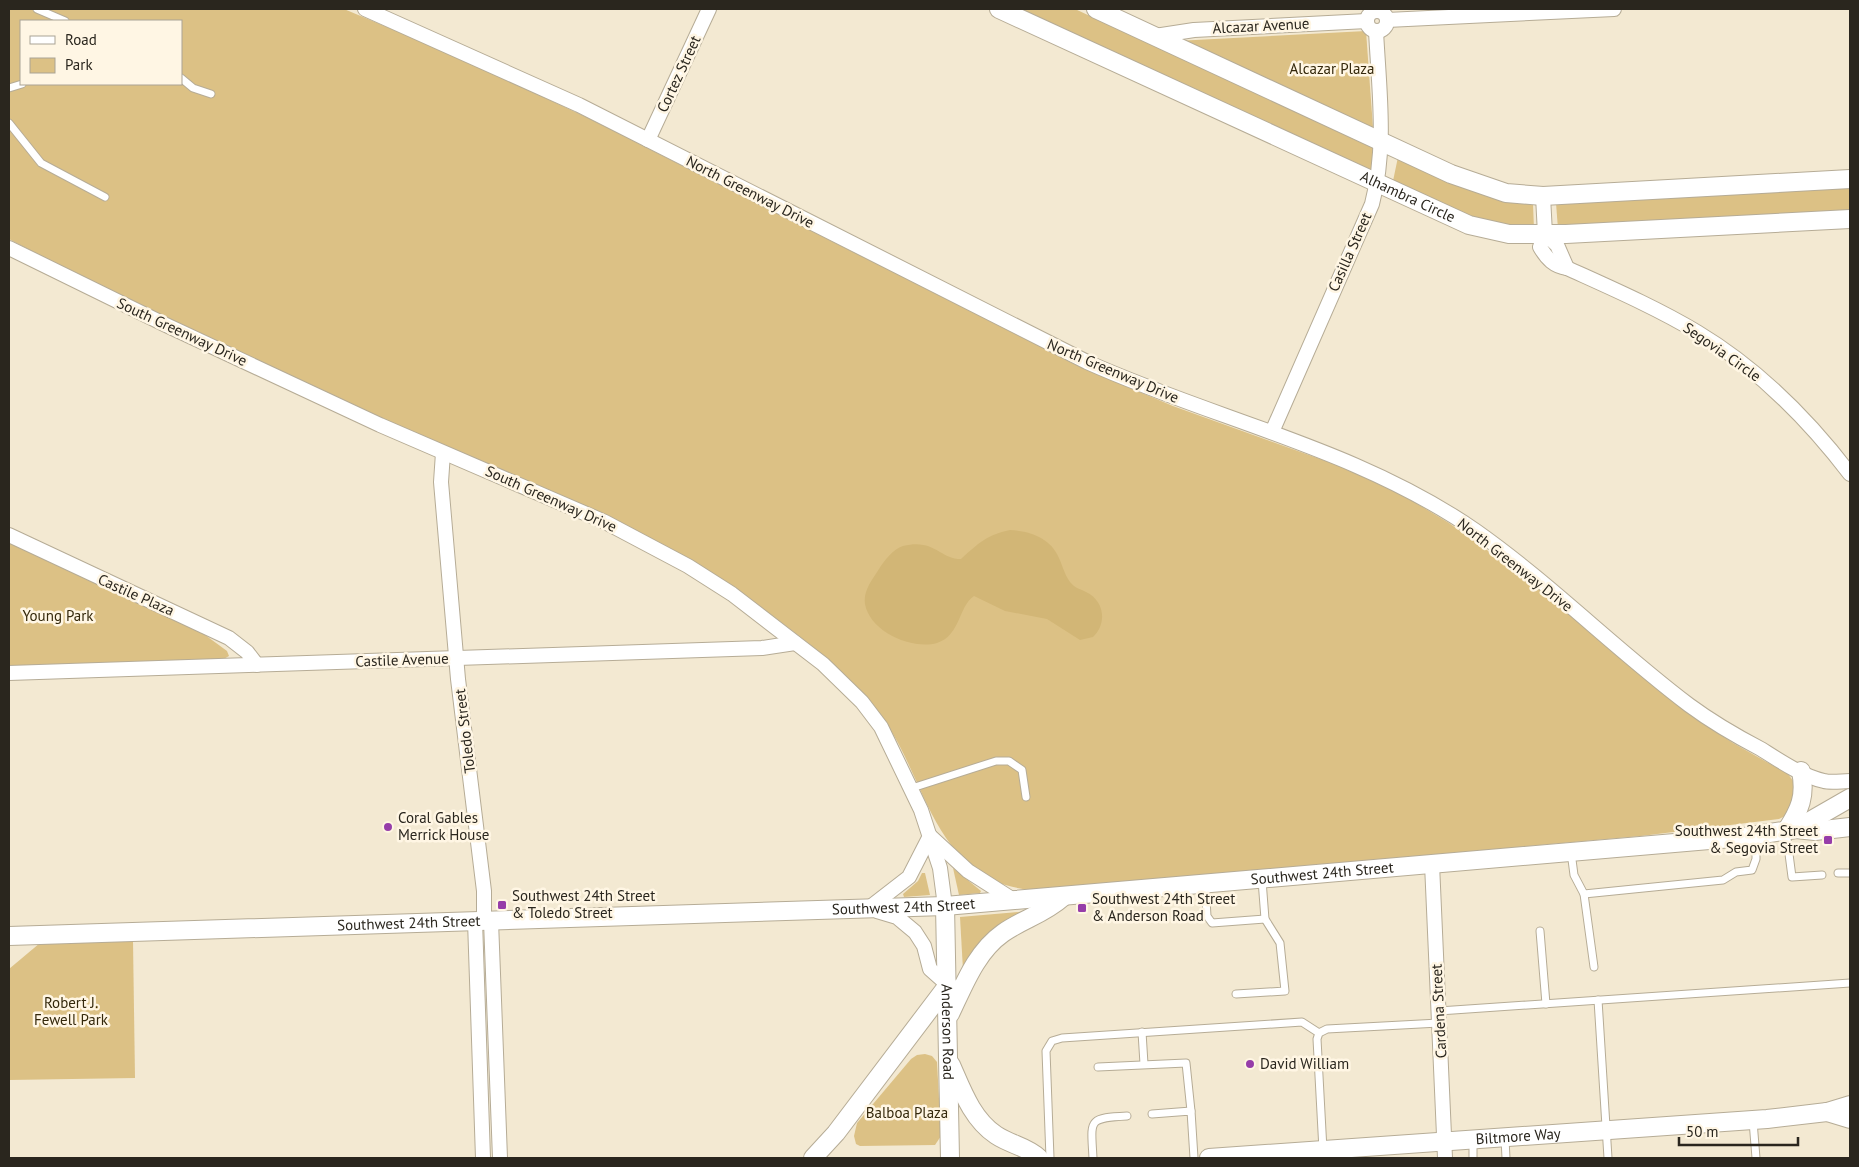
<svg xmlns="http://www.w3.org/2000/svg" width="1859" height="1167" font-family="'PT Sans',sans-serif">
<rect width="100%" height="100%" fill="#f3e9d2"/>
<g fill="#dcc185" fill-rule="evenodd">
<path d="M9,9H344L458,57L586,117L1085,369L1173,406L1348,469L1411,500L1449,523L1522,575L1697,719L1733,743L1788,774L1794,782L1797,794L1787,815L1779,819L1641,836L1032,891C1020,888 1007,887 995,881C930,850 922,774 884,720C853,676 813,646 770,614C708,568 641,530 570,499C521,477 470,458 420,436C281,374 143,310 9,239ZM21,21H181V84H21Z"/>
<polygon points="1014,9 1075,9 1373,148 1372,173"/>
<polygon points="1366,31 1373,128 1176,41"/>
<polygon points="1398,157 1486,196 1533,204 1534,229 1482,223 1393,181"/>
<polygon points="1850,187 1850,212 1558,229 1556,203"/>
<polygon points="9,540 201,632 227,651 229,656 222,660 9,667"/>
<polygon points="953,868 981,891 980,893 959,895"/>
<polygon points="922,873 925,873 930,895 904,897 903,894 918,881"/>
<polygon points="1031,911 963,970 960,917"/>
<polygon points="133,941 135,1078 9,1080 9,969 40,943"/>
<polygon points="925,1054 932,1056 937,1062 941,1136 935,1145 860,1146 856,1144 854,1136 857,1123 911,1059 917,1055"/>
</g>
<path fill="#d2b676" d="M1010,530C1028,531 1048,537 1057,554C1062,563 1064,574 1070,582C1076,589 1079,588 1086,592C1105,601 1107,624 1093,637L1080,640L1047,619L1005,611L974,596C958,607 961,635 937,643C912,650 870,632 865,604C863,591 872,580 879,569C884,561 893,549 903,546C934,538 940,559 961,559C979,543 986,535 1010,530Z"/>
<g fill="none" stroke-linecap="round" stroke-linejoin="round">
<defs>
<g id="service">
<polyline points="37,9 65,21"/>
<polyline points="181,78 193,88 211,94"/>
<polyline points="9,88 22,84"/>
<polyline points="9,123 41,163 105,197"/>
<polyline points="912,788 996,761 1009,761 1022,770 1026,797"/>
<polyline points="1786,831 1792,877 1822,875"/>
<polyline points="1571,852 1574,875 1584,894 1594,967"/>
<polyline points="1838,873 1850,873"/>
<polyline points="1205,884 1207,916 1212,923 1265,919"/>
<polyline points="1584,894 1723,880 1736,872 1752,870 1756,859 1756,836"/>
<polyline points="1540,931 1546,1004"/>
<polyline points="1236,994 1285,991 1280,943 1265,919 1262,880"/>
<polyline points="1598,1000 1608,1158"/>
<polyline points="1439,1011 1850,983"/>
<polyline points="1142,1032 1144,1064"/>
<polyline points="1098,1067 1186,1063 1191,1111"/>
<polyline points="1152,1114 1191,1111 1194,1158"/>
<polyline points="1753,1121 1756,1158"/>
<polyline points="1505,1139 1506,1158"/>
<polyline points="1473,1141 1473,1158"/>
<polyline points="1323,1150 1317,1039 1319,1033 1327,1029 1439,1023"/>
<polyline points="1050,1158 1046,1051 1052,1041 1062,1038 1302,1022 1319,1033"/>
<path d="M1093,1158C1091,1120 1087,1118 1127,1116"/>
</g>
<g id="minor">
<path d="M365,9L579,105L1087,362C1216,420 1358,449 1476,531C1551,584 1616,650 1689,705C1712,722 1736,736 1761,749C1780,761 1802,776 1824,781C1831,783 1842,781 1850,781"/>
<circle cx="1377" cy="21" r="10"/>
<polyline points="1387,20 1614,9"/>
<polyline points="1155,36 1194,30 1367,21"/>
<polyline points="648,140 709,9"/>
<path d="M1543,196L1545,234L1540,247C1547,259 1554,266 1567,268C1611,288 1655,307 1697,332C1757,368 1808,419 1850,474"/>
<polyline points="1545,234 1557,245 1567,268"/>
<polyline points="9,248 166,325 380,425 605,522 688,566 732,594 823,664 862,702 881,727 921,810 940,868 945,906"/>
<path d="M1272,432L1372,204C1387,147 1379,90 1376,31"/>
<polyline points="443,453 441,482 458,679 484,891 484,921"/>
<polyline points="9,535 229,638 247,652 257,665"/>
<polyline points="9,673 762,648 795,643"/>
<polyline points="931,837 968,871 1015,901"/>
<polyline points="1432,864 1445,1158"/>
<polyline points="869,908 909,877 930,836"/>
<polyline points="877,911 897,917 915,932 924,946 930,969 948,985"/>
<polyline points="475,921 483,1158"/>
<polyline points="491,921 500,1158"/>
</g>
<g id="tertiary">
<path id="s1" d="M999,9L1469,225L1509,234H1566L1850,219"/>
<polyline points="1096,9 1451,174 1506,193 1543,196 1850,179"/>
<polyline points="1796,829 1850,798"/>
<path d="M1786,831C1800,810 1806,796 1801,771"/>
<path id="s2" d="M945,906L950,1158"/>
<path id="s3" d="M9,936L945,906L1744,837L1796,829L1815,831L1850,827"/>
<path d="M950,1014C964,985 976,952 1003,933C1023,919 1044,914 1063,897"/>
<path d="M951,1065C962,1090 972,1119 996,1135C1011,1145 1026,1146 1039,1158"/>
<polyline points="1827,1112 1850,1119"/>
<polyline points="813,1158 836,1133 948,985"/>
<path id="s4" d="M1209,1158L1767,1119L1827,1112L1850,1105"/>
</g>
</defs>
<use href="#service" stroke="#b6ac96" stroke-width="9"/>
<use href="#minor" stroke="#b6ac96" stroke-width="16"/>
<use href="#tertiary" stroke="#b6ac96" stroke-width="20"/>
<use href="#service" stroke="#fff" stroke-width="7"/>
<use href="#minor" stroke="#fff" stroke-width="14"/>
<use href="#tertiary" stroke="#fff" stroke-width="18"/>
</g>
<g fill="#963da9" stroke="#fff6e4" stroke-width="2">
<circle cx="388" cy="827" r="5"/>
<rect x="1823" y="835" width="10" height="10" rx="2.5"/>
<rect x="497" y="900" width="10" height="10" rx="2.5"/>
<rect x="1077" y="903" width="10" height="10" rx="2.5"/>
<circle cx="1250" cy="1064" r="5"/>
</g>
<g text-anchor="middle" stroke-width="5" stroke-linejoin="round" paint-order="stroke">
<g font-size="15" fill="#2a261e" stroke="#fff6e4">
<text transform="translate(1261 26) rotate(-3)" y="5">Alcazar Avenue</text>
<text transform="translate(679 74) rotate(-65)" y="5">Cortez Street</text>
<text transform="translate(750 192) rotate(27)" y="5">North Greenway Drive</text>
<text dy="5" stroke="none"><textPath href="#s1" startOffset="450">Alhambra Circle</textPath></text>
<text transform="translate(1350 252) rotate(-66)" y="5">Casilla Street</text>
<text transform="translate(182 332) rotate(25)" y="5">South Greenway Drive</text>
<text transform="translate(1722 352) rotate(35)" y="5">Segovia Circle</text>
<text transform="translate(1113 371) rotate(23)" y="5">North Greenway Drive</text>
<text transform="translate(551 499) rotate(24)" y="5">South Greenway Drive</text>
<text transform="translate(1515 565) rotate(38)" y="5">North Greenway Drive</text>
<text transform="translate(136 595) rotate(24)" y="5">Castile Plaza</text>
<text transform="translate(402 660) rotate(-2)" y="5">Castile Avenue</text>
<text transform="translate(465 731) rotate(-97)" y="5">Toledo Street</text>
<text dy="5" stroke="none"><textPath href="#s3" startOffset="1315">Southwest 24th Street</textPath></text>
<text dy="5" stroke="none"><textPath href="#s3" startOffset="895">Southwest 24th Street</textPath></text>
<text dy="5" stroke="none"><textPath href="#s3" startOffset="400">Southwest 24th Street</textPath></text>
<text transform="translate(1439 1011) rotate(-93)" y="5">Cardena Street</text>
<text dy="5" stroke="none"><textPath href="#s2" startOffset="126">Anderson Road</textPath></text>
<text dy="5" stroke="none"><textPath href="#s4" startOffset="310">Biltmore Way</textPath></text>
</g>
<g font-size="15" fill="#34280b" stroke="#fff6e4">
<text x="1332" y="74">Alcazar Plaza</text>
<text x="58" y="621">Young Park</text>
<text x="71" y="1008">Robert J.<tspan x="71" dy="17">Fewell Park</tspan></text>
<text x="907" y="1118">Balboa Plaza</text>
</g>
<g font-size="15" fill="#2a261e" stroke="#fff6e4" text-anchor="start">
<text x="398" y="823">Coral Gables<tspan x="398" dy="17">Merrick House</tspan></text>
<text x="1818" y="836" text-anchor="end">Southwest 24th Street<tspan x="1818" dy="17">&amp; Segovia Street</tspan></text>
<text x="512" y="901">Southwest 24th Street<tspan x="512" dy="17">&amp; Toledo Street</tspan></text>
<text x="1092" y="904">Southwest 24th Street<tspan x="1092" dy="17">&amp; Anderson Road</tspan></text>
<text x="1260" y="1069">David William</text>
</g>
</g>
<rect width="1859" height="1167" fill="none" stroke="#2a261e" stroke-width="20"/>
<rect x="20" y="20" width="162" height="65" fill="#fff6e4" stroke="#aaa395"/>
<rect x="30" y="36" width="25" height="8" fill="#ffffff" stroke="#aaa395"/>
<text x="65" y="45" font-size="15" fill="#2a261e">Road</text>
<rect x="30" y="58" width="25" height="15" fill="#dcc185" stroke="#aaa395"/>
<text x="65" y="70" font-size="15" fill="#2a261e">Park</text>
<path d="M1679 1137v8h119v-8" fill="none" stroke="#2a261e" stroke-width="2.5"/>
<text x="1686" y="1137" font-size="15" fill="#2a261e" stroke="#fff6e4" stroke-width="4" paint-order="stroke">50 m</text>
</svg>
